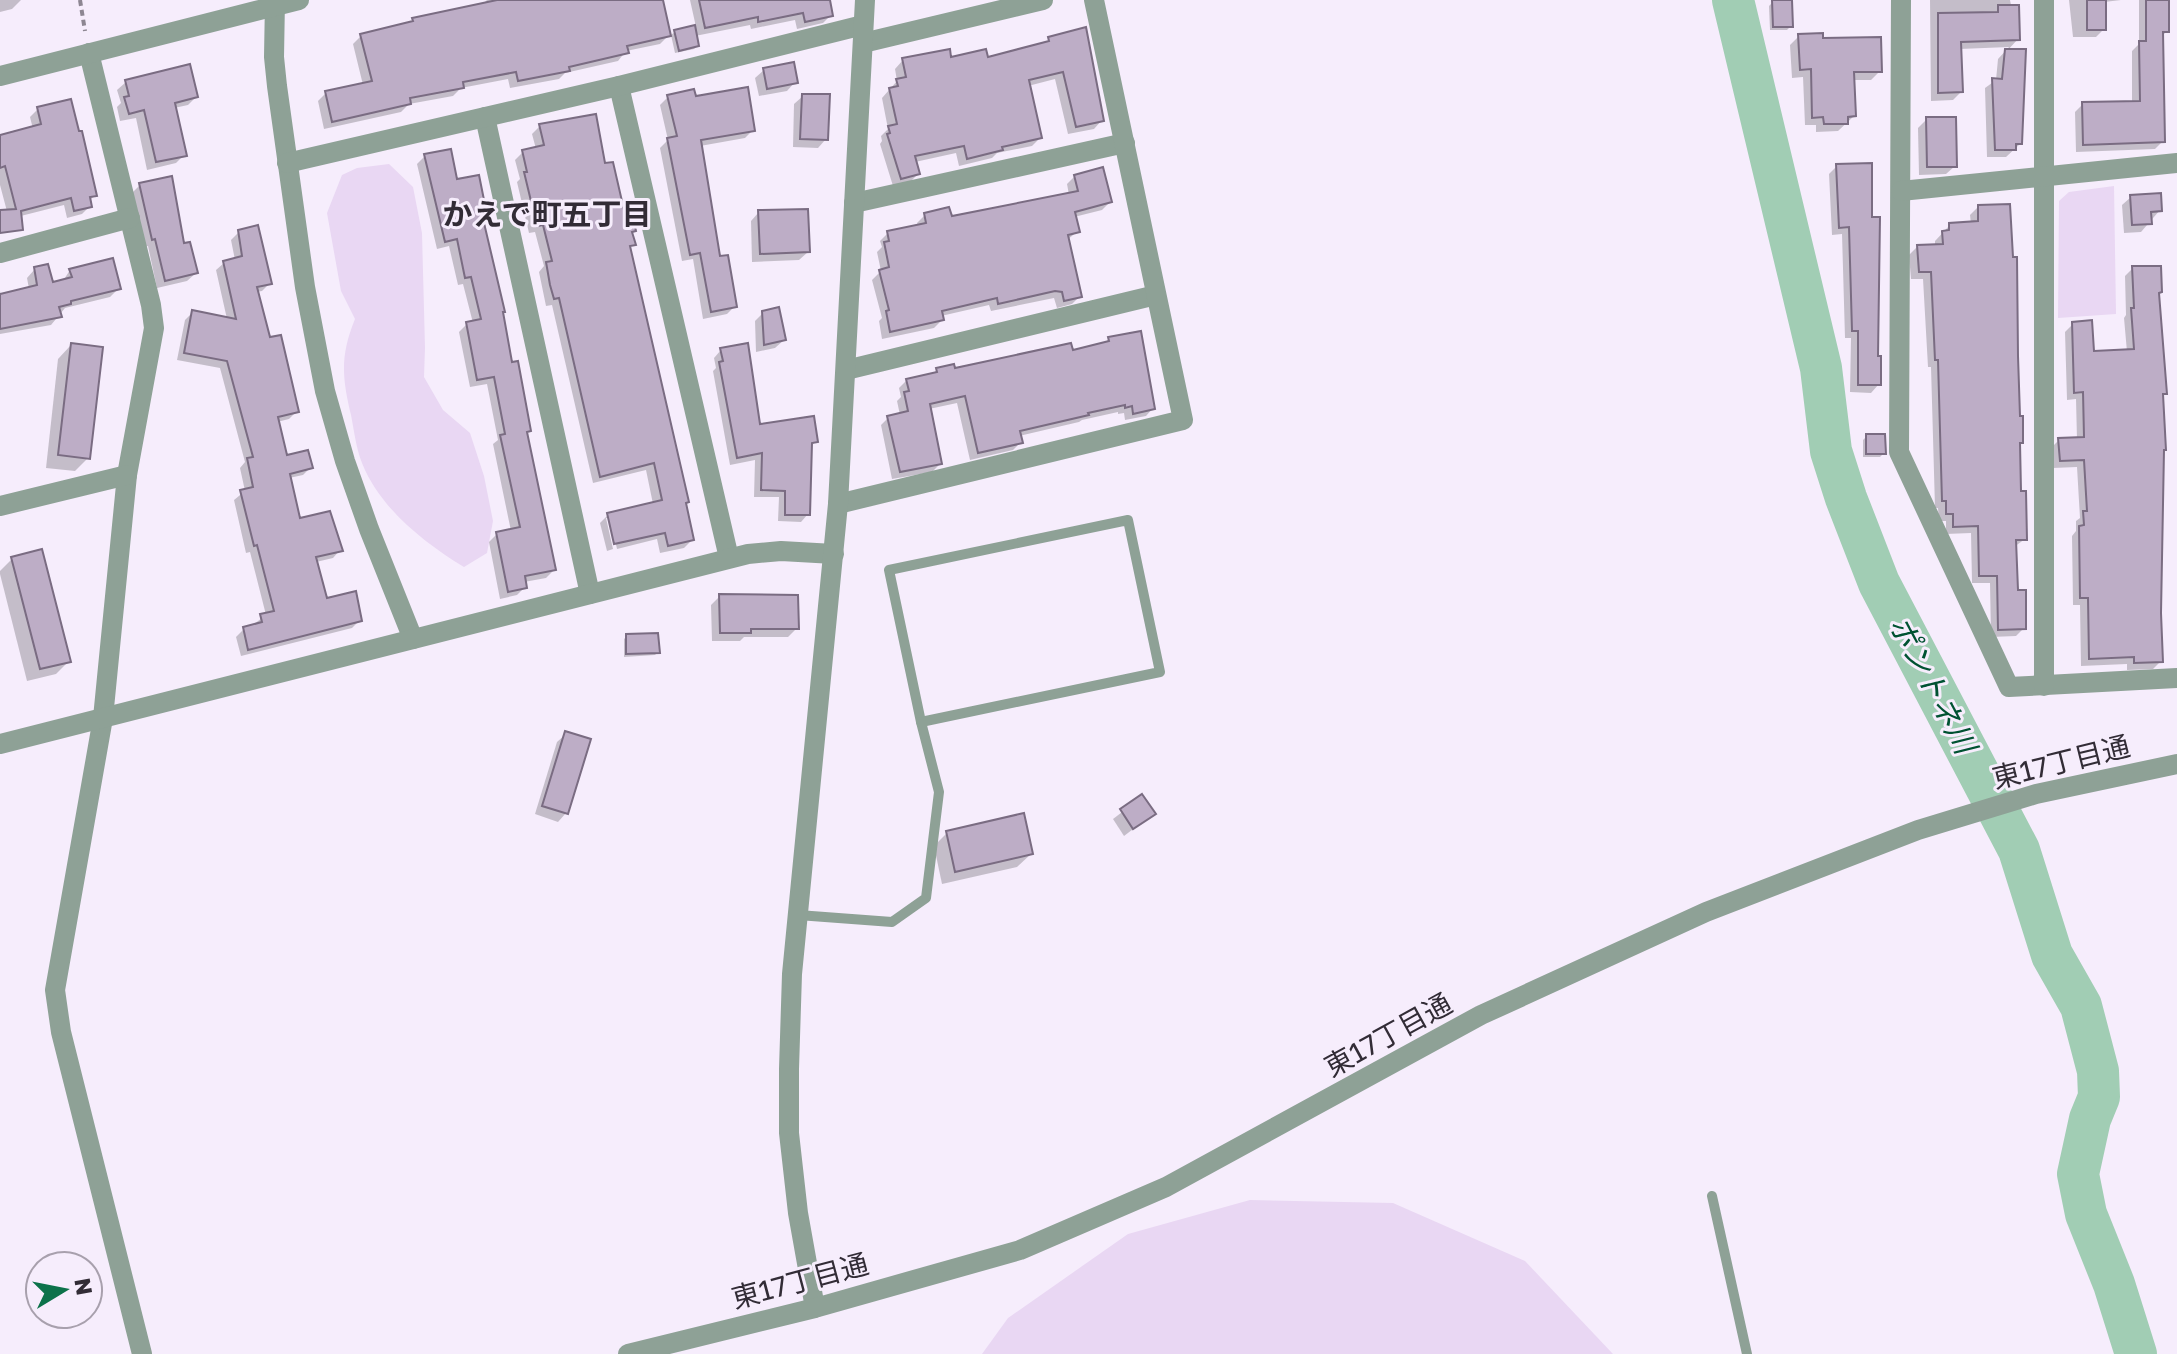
<svg xmlns="http://www.w3.org/2000/svg" width="2177" height="1354" font-family="'Golos Text','Noto Sans JP',sans-serif">
<rect width="100%" height="100%" fill="#f6edfc"/>
<g fill="#e9d7f3">
<path d="M389,164L413,187L422,233L425,348L424,377L443,410L470,433L484,476L493,521L487,553L464,567C423,542 380,508 362,463C356,448 354,430 351,415C342,377 340,356 355,319L341,291L327,213L342,175L357,168Z"/>
<polygon points="2114,186 2116,314 2058,318 2059,201 2069,192"/>
<polygon points="1250,1200 1393,1203 1525,1261 1613,1354 982,1354 1008,1318 1128,1234"/>
</g>
<g fill="#0003">
<polygon points="0,0 21,0 12,9 0,12"/>
<polygon points="487,0 661,0 668,36 660,44 626,51 618,61 565,73 559,79 510,88 508,79 461,88 453,96 409,104 401,112 324,129 318,101 326,93 363,85 353,44 361,36 409,24 413,20 482,5"/>
<polygon points="690,0 828,0 831,15 823,23 797,29 795,20 751,29 750,25 695,36 697,46 694,49 675,53 671,35 675,32 696,27"/>
<polygon points="1930,0 2010,0 2018,39 2007,51 2020,144 2006,157 1987,157 1985,88 1996,80 1998,59 2009,47 1960,49 1961,92 1953,100 1931,101"/>
<polygon points="2069,0 2121,0 2104,2 2104,29 2096,37 2073,37"/>
<polygon points="2139,0 2167,0 2167,31 2161,37 2163,141 2155,149 2076,152 2075,112 2083,104 2132,103 2132,51 2139,44"/>
<polygon points="1773,2 1791,26 1787,30 1770,30 1769,6"/>
<polygon points="1799,36 1821,40 1880,71 1871,80 1853,80 1854,116 1838,131 1816,132 1816,125 1805,125 1803,77 1792,78 1790,45"/>
<polygon points="1049,39 1102,120 1094,129 1068,134 1055,79 1028,86 1040,138 1032,146 997,153 992,158 959,166 956,153 915,162 918,174 910,182 893,186 880,144 882,141 881,136 888,129 882,98 897,81 895,69 903,60 986,59 1043,45"/>
<polygon points="764,70 795,82 787,91 759,96 755,78"/>
<polygon points="126,82 196,97 188,105 174,108 184,155 176,163 147,170 136,118 120,121 117,107 121,103 117,90"/>
<polygon points="803,96 826,139 818,148 793,147 794,104"/>
<polygon points="668,97 694,99 753,130 745,138 700,146 718,259 735,306 727,314 703,319 693,259 682,261 660,148 668,140 660,105"/>
<polygon points="38,109 95,195 89,201 90,206 82,214 67,218 64,205 9,219 0,185 0,137 33,129 30,117"/>
<polygon points="1927,119 1955,166 1946,174 1919,175 1918,128"/>
<polygon points="540,126 604,166 631,233 633,244 629,249 692,540 684,548 660,553 657,539 617,549 610,518 606,518 613,549 607,551 600,523 608,515 653,504 646,470 593,483 552,305 546,306 539,272 544,266 535,232 529,233 517,182 520,179 515,160 523,152 536,149 532,134"/>
<polygon points="425,156 483,204 479,208 510,364 529,431 525,434 554,570 546,578 524,582 525,587 517,595 500,599 489,542 497,534 511,531 493,444 498,440 487,384 470,387 459,332 467,324 473,323 463,284 458,285 449,246 437,249 417,164"/>
<polygon points="1837,166 1870,219 1879,384 1871,393 1850,392 1851,338 1845,338 1842,234 1832,235 1829,174"/>
<polygon points="1075,176 1110,202 1102,210 1074,217 1078,231 1067,240 1080,296 1072,304 1057,308 1054,298 991,311 989,305 941,316 942,320 934,328 882,339 879,321 882,318 872,280 881,271 877,252 882,247 880,241 888,233 918,227 917,223 925,215 950,218 1069,195 1067,184"/>
<polygon points="140,185 182,245 196,273 187,281 157,288 148,246 144,247 132,193"/>
<polygon points="2131,197 2160,210 2141,232 2124,233 2122,205"/>
<polygon points="1978,207 2018,445 2019,493 2025,539 2014,547 2016,592 2024,628 2016,636 1991,637 1990,583 1972,583 1971,533 1946,534 1946,521 1939,521 1938,508 1935,508 1931,367 1928,367 1923,279 1911,279 1909,255 1917,247 1935,246 1935,241 1950,225 1971,224 1970,215"/>
<polygon points="759,212 808,252 799,260 752,262 751,221"/>
<polygon points="239,232 270,283 262,291 256,292 268,340 297,411 289,419 277,422 286,458 311,467 303,475 289,478 299,520 340,550 333,558 316,562 326,600 360,620 352,628 241,656 236,637 244,629 254,626 254,624 266,615 250,552 246,553 234,500 245,491 240,468 245,462 220,368 177,360 185,320 193,312 227,319 216,270 224,263 235,260 231,240"/>
<polygon points="2133,268 2157,294 2165,393 2161,397 2159,613 2161,661 2153,669 2127,670 2127,664 2081,666 2080,605 2073,605 2072,536 2076,531 2076,521 2080,518 2077,467 2053,468 2051,448 2059,440 2077,440 2076,399 2067,400 2065,332 2073,324 2092,353 2127,352 2124,318 2126,315 2125,276"/>
<polygon points="35,269 51,284 63,281 70,270 119,288 110,297 65,308 51,325 0,334 0,291 1,296 29,289 27,278"/>
<polygon points="763,313 784,340 775,348 756,352 755,321"/>
<polygon points="1109,339 1153,408 1146,416 1125,420 1124,413 1118,414 1118,412 1082,420 1079,422 1019,436 1021,442 1013,450 970,460 957,403 929,409 940,464 932,472 892,479 881,425 888,418 900,415 897,401 901,397 899,388 907,380 932,376 937,370 953,371 1071,352 1104,344"/>
<polygon points="71,345 88,458 75,471 46,468 58,359"/>
<polygon points="721,350 758,426 816,441 810,447 808,514 801,522 778,521 779,497 754,497 755,460 730,465 713,371 716,368 714,358"/>
<polygon points="1867,436 1884,453 1880,457 1863,457 1863,440"/>
<polygon points="12,559 69,661 56,674 27,681 0,574 0,571"/>
<polygon points="720,596 797,628 788,637 744,637 740,641 712,641 711,605"/>
<polygon points="627,636 658,652 655,655 624,657 624,639"/>
<polygon points="566,734 566,813 558,822 535,814 557,742"/>
<polygon points="1142,797 1153,814 1124,836 1113,819"/>
<polygon points="947,833 1031,854 1017,867 942,884 934,846"/>
</g>
<g fill="none" stroke-linecap="round" stroke-linejoin="round">
<polyline stroke="#a1cdb4" stroke-width="42" points="1733,0 1821,368 1831,451 1846,498 1879,583 2019,850 2052,955 2081,1006 2098,1071 2099,1097 2090,1119 2078,1174 2086,1214 2114,1284 2136,1354"/>
</g>
<g fill="#bdadc6" stroke="#7a6c82" stroke-width="2">
<polygon points="497,0 663,0 671,36 627,46 629,53 569,67 570,71 518,81 516,72 463,82 464,88 410,98 411,104 332,122 325,91 372,81 360,34 413,21 412,18"/>
<polygon points="699,0 830,0 833,16 805,22 803,13 758,22 758,17 705,28"/>
<polygon points="1772,0 1792,0 1793,27 1773,27"/>
<rect x="2087" y="0" width="19" height="30"/>
<polygon points="2146,0 2169,0 2169,32 2163,32 2165,142 2083,145 2082,102 2140,101 2139,41 2146,41"/>
<polygon points="1998,5 2019,5 2020,40 1961,42 1963,92 1938,93 1938,13 1998,12"/>
<polygon points="695,25 699,46 679,51 674,30"/>
<polygon points="1086,27 1104,121 1076,127 1063,72 1029,80 1042,138 1002,147 1003,150 967,159 964,146 915,156 920,174 901,179 887,134 890,133 888,126 897,124 889,88 898,86 896,79 906,77 902,58 950,49 951,57 986,49 988,57 1049,41 1048,37"/>
<polygon points="1823,33 1823,38 1881,37 1882,72 1854,72 1856,116 1848,117 1848,124 1824,124 1823,117 1812,118 1811,69 1800,70 1798,34"/>
<polygon points="2005,49 2026,49 2022,144 2016,144 2016,150 1995,150 1992,78 2002,79"/>
<polygon points="794,62 798,83 767,89 763,68"/>
<polygon points="190,64 198,97 175,103 187,156 156,162 144,110 129,114 124,97 129,96 125,80"/>
<polygon points="748,87 755,131 701,140 720,256 728,255 737,307 711,312 700,253 690,255 667,138 677,136 667,95 694,89 696,96"/>
<polygon points="802,94 830,94 828,140 800,139"/>
<polygon points="71,99 79,131 82,131 97,196 90,197 92,207 74,211 71,198 21,211 23,230 0,233 0,210 16,209 5,166 0,168 0,135 41,124 37,107"/>
<polygon points="596,114 605,163 613,162 624,210 631,208 636,231 632,232 636,245 630,246 689,502 686,503 694,540 668,546 665,533 614,544 607,513 662,500 654,463 600,477 559,298 554,299 550,285 546,262 552,261 543,225 537,226 524,172 527,172 522,150 544,145 539,124"/>
<polygon points="1926,117 1956,117 1957,167 1927,167"/>
<polygon points="451,149 457,179 479,175 485,205 480,206 505,312 503,312 512,362 518,361 531,431 527,432 556,570 525,576 527,588 508,592 496,532 520,527 500,435 505,434 494,377 477,380 466,322 481,319 471,277 465,278 457,239 445,242 424,154"/>
<polygon points="1872,163 1872,217 1880,217 1878,356 1881,356 1881,385 1858,385 1858,331 1852,331 1849,227 1839,228 1836,164"/>
<polygon points="1103,167 1112,202 1075,212 1080,232 1068,235 1082,297 1064,301 1062,292 1055,291 998,304 997,298 942,311 944,320 890,332 886,311 889,310 879,270 889,267 884,242 889,241 887,231 926,223 924,213 949,207 952,216 1078,191 1074,175"/>
<polygon points="172,176 184,243 190,242 198,273 165,281 155,239 152,240 139,183"/>
<polygon points="2161,193 2162,211 2151,212 2152,224 2132,225 2130,195"/>
<polygon points="2010,204 2013,257 2017,257 2018,356 2020,416 2023,416 2023,443 2020,443 2021,491 2026,491 2027,540 2016,540 2018,590 2026,590 2026,629 1998,630 1997,576 1979,576 1978,526 1953,527 1953,514 1946,514 1946,501 1942,501 1938,360 1935,360 1931,272 1919,272 1917,245 1943,244 1942,231 1949,230 1949,223 1978,221 1978,205"/>
<polygon points="808,209 810,252 760,254 758,210"/>
<polygon points="258,225 272,284 257,287 270,337 281,335 299,412 278,417 287,455 308,450 313,468 290,474 300,518 330,511 343,551 316,557 327,598 356,591 362,621 248,650 243,627 262,622 260,614 274,611 257,545 254,546 240,490 253,487 247,458 253,457 227,361 184,353 192,310 236,319 223,261 242,256 238,230"/>
<polygon points="113,258 121,289 71,301 71,304 59,307 62,317 0,329 0,294 37,285 34,267 48,264 53,282 72,277 69,269"/>
<polygon points="2132,266 2161,266 2162,292 2159,293 2167,394 2163,394 2166,450 2164,450 2161,613 2163,662 2134,663 2134,657 2089,659 2088,598 2080,598 2079,526 2084,525 2083,511 2087,511 2084,460 2060,461 2058,438 2084,437 2083,392 2074,393 2072,322 2092,320 2094,351 2134,349 2131,308 2134,308"/>
<polygon points="779,307 786,340 764,345 762,311"/>
<polygon points="1141,331 1155,409 1133,414 1132,406 1125,408 1125,405 1088,413 1089,415 1020,431 1023,443 978,453 965,396 930,404 942,464 900,472 887,416 908,411 904,392 909,391 906,379 937,372 936,368 954,364 955,368 1071,343 1073,350 1109,341 1108,337"/>
<polygon points="71,343 103,347 90,459 58,455"/>
<polygon points="748,343 760,424 814,416 818,442 812,443 810,515 785,515 785,491 761,490 762,453 737,458 719,362 723,361 720,348"/>
<polygon points="1866,434 1885,434 1886,454 1866,454"/>
<polygon points="42,549 71,662 40,669 11,557"/>
<polygon points="719,594 798,595 799,629 751,629 751,633 720,633"/>
<polygon points="658,633 660,653 626,654 626,634"/>
<polygon points="565,731 591,739 568,814 542,806"/>
<polygon points="1142,794 1156,814 1133,829 1120,809"/>
<polygon points="1024,813 1033,854 955,872 946,831"/>
</g>
<g fill="none" stroke-linecap="round" stroke-linejoin="round">
<polyline stroke="#8d8692" stroke-width="4" stroke-dasharray="6 4" stroke-linecap="butt" points="80,0 85,31"/>
<g stroke="#8ea196" stroke-width="10">
<polygon points="1128,520 1160,672 921,722 889,570"/>
<polyline points="798,915 892,922 926,898 939,792 921,722"/>
<polyline points="1712,1196 1747,1354"/>
</g>
<g stroke="#8ea196" stroke-width="20">
<polyline points="275,0 274,57 277,86 305,287 325,391 345,461 369,529 413,639"/>
<polyline points="1901,0 1899,452 2009,687 2177,678"/>
<polyline points="2044,0 2044,686"/>
<polyline points="863,43 1043,0"/>
<polyline points="89,53 151,305 154,328 127,475 103,718 55,990 61,1032 142,1354"/>
<polyline points="619,86 729,558"/>
<polyline points="485,117 590,594"/>
<polyline points="287,163 619,86 863,25"/>
<polyline points="1901,191 2177,163"/>
<polyline points="854,203 1125,143"/>
<polyline points="0,253 130,218"/>
<polyline points="846,370 1156,295"/>
<polyline points="838,504 1183,420 1094,0"/>
<polyline points="0,506 127,475"/>
<polyline points="0,744 748,554 781,551 834,554"/>
</g>
<g stroke="#8ea196" stroke-width="20">
<polyline points="0,76 299,0"/>
<polyline points="815,1308 798,1213 789,1133 789,1069 792,974 838,504 865,0"/>
<polyline points="628,1354 815,1308 1020,1250 1166,1187 1481,1015 1706,912 1918,830 2036,794 2177,764"/>
</g>
</g>
<g text-anchor="middle" stroke-width="6" stroke-linejoin="round" paint-order="stroke">
<g font-size="28" fill="#322c36" stroke="#f6edfc">
<text transform="translate(2061 762) rotate(-14)" y="10">東17丁目通</text>
<text transform="translate(1388 1035) rotate(-29)" y="10">東17丁目通</text>
<text transform="translate(800 1281) rotate(-15)" y="10">東17丁目通</text>
</g>
<g font-size="30" font-weight="bold" fill="#322c36" stroke="#f6edfc">
<text x="547" y="225">かえで町五丁目</text>
</g>
<g font-size="30" font-style="italic" fill="#005232" stroke="#f6edfc">
<text transform="translate(1932 685) rotate(62)" y="10">ポントネ川</text>
</g>
</g>
<g transform="translate(64 1290) rotate(80)"><circle r="38" fill="#f6edfc" stroke="#a8a0ad" stroke-width="2"/>
<path d="M0-6L14 30L0 20L-14 30Z" fill="#0c724a"/>
<text y="-12" font-size="22" font-weight="bold" text-anchor="middle" fill="#322c36">N</text>
</g>
</svg>
